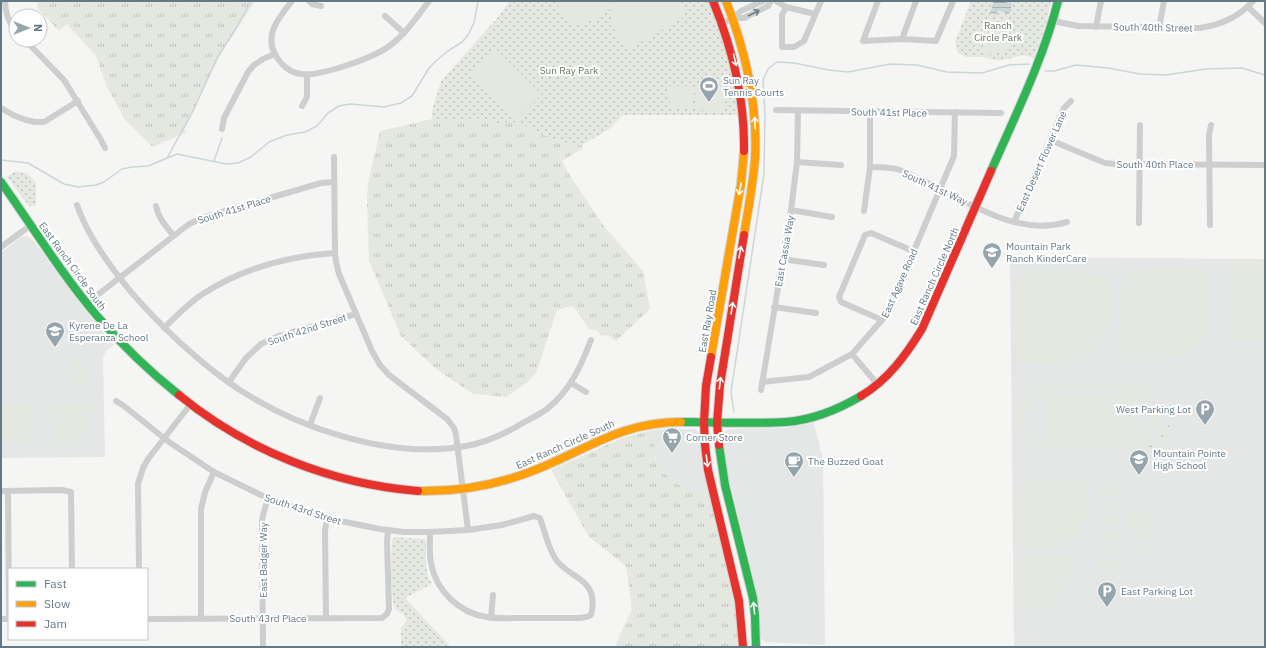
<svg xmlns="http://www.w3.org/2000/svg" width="1266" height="648" font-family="'IBM Plex Sans',sans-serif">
<defs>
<pattern id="grass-tufts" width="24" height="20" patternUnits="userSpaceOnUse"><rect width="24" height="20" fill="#e5e8e1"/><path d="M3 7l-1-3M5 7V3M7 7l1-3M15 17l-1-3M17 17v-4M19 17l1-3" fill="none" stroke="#bdc1bc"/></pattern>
<pattern id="forest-firs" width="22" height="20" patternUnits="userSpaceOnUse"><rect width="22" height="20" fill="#e5e8e1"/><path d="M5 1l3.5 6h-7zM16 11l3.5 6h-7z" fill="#bdc1bc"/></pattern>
<pattern id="park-dots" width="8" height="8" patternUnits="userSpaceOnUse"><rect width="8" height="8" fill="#e5e8e1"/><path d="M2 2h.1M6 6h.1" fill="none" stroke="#bdc1bc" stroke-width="1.8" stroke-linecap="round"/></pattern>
<pattern id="water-rules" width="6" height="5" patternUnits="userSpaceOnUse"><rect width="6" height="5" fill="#ccd6d7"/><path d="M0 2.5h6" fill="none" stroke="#a9b2b4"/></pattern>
</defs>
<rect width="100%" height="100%" fill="#f5f5f3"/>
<g fill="#e5e7e6">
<polygon points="27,236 33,240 95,323 114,345 106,351 103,358 105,457 1,458 1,253 21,237"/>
<polygon points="1010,257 1265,259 1265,647 1014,646"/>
<polygon points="814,423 823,459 825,645 765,642 760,637 755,585 727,471 722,437 724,432 730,429 784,428"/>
<polygon points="693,429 697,430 700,436 708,489 690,492 683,488 665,474 656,462 652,430"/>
</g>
<g fill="url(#grass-tufts)">
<polygon points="38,1 252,1 254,3 221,53 184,130 187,132 153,147 125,120 106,85 96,56 67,24 59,31 37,8"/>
<polygon points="481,118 499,123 512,122 531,127 544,135 561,142 582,145 583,148 562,161 569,174 603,225 643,271 650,309 616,341 607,335 601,336 598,331 589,329 573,306 557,310 536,373 528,382 506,397 474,394 470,392 436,369 401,336 369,261 367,200 368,184 380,131 432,119 460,121"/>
<path d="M652,430L656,462L665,474L683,488L690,491L708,489C721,541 738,593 738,647H615L632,608L626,566L589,537L551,470L622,438Z"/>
</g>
<path fill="url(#forest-firs)" d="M1165,425H1169V443L1167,444V456L1127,458V451C1142,449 1164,447 1163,427Z"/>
<g fill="url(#park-dots)">
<path d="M510,1H709C726,38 735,75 739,115H623L608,130L582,145L561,142L544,135L530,127L512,122L499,123L481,118L460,121L432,119V110L441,81L499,16Z"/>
<polygon points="971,1 1051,1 1046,24 1034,58 1024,55 998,61 984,57 966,57 958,53 955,42"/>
<polygon points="15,171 28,174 36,182 36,205 29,206 7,177"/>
<path d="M395,537L424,539L426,541C426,556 424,571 432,584L405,598L451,647H401V628L407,621L404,615L395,609C390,593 391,557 392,540Z"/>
</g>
<g fill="#e5e8e1" fill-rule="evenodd">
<path d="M555,1H677L685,12L684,17L629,49C613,33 610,24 610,1C609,4 608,8 606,10C597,21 584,24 571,24Z"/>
<polygon points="1005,25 1009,27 1011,47 1009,50 986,55 984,52 981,32 983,29"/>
<polygon points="495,48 542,94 517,120 470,74"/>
<polygon points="698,85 722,85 724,87 724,109 721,111 697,110 695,108 695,87"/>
<polygon points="669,86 694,86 694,95 668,96"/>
<polygon points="670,97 693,97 692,109 670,109"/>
<polygon points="1229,262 1265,262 1265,341 1230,341"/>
<path d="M1210,269C1210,286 1212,305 1209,322C1208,330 1204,337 1198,343C1179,363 1148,358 1122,358V283L1126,275L1134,270Z"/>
<path d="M1028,271H1079L1080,276H1108C1108,292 1111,310 1107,326C1103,344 1086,358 1068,361C1052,364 1034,362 1018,362L1017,286C1018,278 1021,274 1028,271Z"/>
<polygon points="77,358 84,367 71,378 64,369"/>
<polygon points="85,368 92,377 78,388 71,379"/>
<path d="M1150,384V391H1146L1155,400L1158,407L1159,414L1158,424L1155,432L1143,444L1138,446L1128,447L1044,448C1016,442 1007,413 1028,393L1024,392V386ZM1047,392L1126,391C1145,393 1160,417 1145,433C1142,436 1137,438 1134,439L1044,441C1015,433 1019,397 1047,392Z"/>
<polygon points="1045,394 1130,394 1130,439 1045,440"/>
<polygon points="1133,394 1135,394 1135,430 1136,395 1137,396 1138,435 1133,438"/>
<path d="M94,403C95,428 76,445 52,446L50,408L54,404Z"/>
<path d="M29,404L32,408L33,446C20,447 11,443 1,435V405Z"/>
<path d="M1086,480C1087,489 1087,499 1087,508C1086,529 1070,544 1050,548C1040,550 1029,549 1019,548V485L1022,481Z"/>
<polygon points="1117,487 1118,496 1099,496 1099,488"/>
<polygon points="1099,502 1118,502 1118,510 1099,511"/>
<polygon points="1130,513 1149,513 1154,517 1154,527 1130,528"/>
<polygon points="1118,516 1118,525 1099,525 1099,517"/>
<polygon points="1130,530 1149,530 1149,539 1131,539"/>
<polygon points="1099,531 1118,531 1118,539 1100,539"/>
<polygon points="1149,544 1149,553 1131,553 1131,545"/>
<polygon points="1099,545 1118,545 1118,553 1100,554"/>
<path d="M1073,555C1074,589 1053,610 1019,611L1020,559L1023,556Z"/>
<polygon points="1119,559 1119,568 1100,568 1100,560"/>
</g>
<polygon fill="url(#water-rules)" points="994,1 1002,1 1012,4 1009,14 998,10 996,15 990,13"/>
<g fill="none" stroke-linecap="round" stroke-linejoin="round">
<g stroke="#ccd6d7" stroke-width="1.5">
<polyline points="1045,71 1054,71 1076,65 1108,68 1140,74 1166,75 1206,69 1242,68 1265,75"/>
<polyline points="167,158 193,111 217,58 238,25 251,1"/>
<polyline points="1,160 28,163 64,184 78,187 96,185 104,182 122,169 132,167 148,166 177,154 226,164 238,163 251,157 269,142 287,135 305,132 317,126 328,113 339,106 350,104 384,107 401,103 412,96 429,68 437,60 448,51 462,42 468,35 474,23 478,1"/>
<polyline points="214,161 222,138"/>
<polyline points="734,412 731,392 764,174 765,113 763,80 768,69 777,62 794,63 829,70 848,72 890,64 917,65 947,72 982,73 1009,65 1029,64"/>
</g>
<defs>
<g id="fast">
<path d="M991,171C1015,116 1043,60 1058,1"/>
<path d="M1,182C33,227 62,275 98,317C123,346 150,372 179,395"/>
<path d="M681,422C716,422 751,424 786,422C812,420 839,409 861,396"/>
<polyline points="719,445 725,485 753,598 755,616 756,647"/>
</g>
<g id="slow">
<path d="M726,1C746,52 758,104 755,159C753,185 748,210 744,235"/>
<polyline points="711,357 741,184 744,151"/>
<path d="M418,491C459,492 502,484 540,468C591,447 623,422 681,422"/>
</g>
<g id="jam">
<path d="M713,1C733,50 745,98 744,151"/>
<polyline points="711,357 706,386 704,422 705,445 708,470 739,601 743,647"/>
<path d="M179,395C246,450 331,484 418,491"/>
<path d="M861,396C888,380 906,355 922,329L991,171"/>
<polyline points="719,445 717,423 720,385 744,235"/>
</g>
</defs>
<use href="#fast" stroke="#d1d3d3" stroke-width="10"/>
<use href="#slow" stroke="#d1d3d3" stroke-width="10"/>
<use href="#jam" stroke="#d1d3d3" stroke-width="10"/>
<g stroke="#cdcece" stroke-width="6">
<path d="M5,1C5,13 8,22 16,31"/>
<polyline points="309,1 312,4 321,6"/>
<polyline points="776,1 786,7 815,14"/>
<polyline points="878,1 863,41 902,39 936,41 953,1"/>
<polyline points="786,7 782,15 782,47 794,47 804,41 821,1"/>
<polyline points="1248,7 1265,23"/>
<polyline points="385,16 404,33"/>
<polyline points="733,18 744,18 768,6 771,1"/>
<path d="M1053,21L1078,26L1200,28C1220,25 1239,17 1253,1"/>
<polyline points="723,23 733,18 741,11 763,1"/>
<polyline points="1096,27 1101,1"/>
<polyline points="1159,28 1164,1"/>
<polyline points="902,39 916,1"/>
<polyline points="25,40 64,80 101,140 105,148"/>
<path d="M275,54C280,64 290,73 301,74C320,77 372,58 388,47C405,35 417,17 429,1"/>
<polyline points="302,106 307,97 307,75"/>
<polyline points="1,108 13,115 26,120 35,122 44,122 78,101"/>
<polyline points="776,110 1001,113"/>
<path d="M222,129L224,118L248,72L254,65L263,59L275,54C264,34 280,16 292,1"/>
<polyline points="1050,140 1105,163 1115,164 1265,165"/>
<polyline points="334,157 335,253 336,262 339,274 372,351 380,365 389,375 447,419 454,428 456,435 468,530"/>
<polyline points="797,162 841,165"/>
<path d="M870,167C880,167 891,167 900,170C906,172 912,175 917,178C964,198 1013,238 1067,222"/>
<path d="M77,205C88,237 110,266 131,292C160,325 192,356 228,382C292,427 388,460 466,446C484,443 500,436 516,427C526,421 537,416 547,409C570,391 581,366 591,340"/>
<path d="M156,206C158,218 166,226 173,235"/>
<polyline points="791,210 832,217"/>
<polyline points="864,211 870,167 870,112"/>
<polyline points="1014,222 1064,108 1071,101"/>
<polyline points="1139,223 1140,125"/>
<polyline points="1210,225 1209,135 1211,125"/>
<polyline points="1,247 31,225"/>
<polyline points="782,259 824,265"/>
<polyline points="87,303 189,224 205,217 321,183 334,182"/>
<polyline points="774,307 816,313"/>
<polyline points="882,320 841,302 839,297 865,235 871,233 913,251"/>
<path d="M164,328C176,316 188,304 201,295C241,269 288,256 335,253"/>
<polyline points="852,354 878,385"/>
<polyline points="229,382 246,358 261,344 279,336 356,314"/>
<polyline points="762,382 809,377 852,354 882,320 891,305 954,156 955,112"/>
<polyline points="571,383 586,392"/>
<polyline points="761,390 791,210 797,162 798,111"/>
<path d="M116,401L124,406L169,442L214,472L263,496L320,517L380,529L404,532H430L468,530L502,525L534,516L540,518C545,532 548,549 557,561C568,575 588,578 592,596C593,603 593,609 591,615L586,617L580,618C561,618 543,618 524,618C512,618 499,619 487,617C459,613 436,591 431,563C429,553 430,542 430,532"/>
<polyline points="310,425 320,398"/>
<polyline points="1,491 62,490 71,492 72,569"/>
<polyline points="8,491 9,619"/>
<polyline points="139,569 138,484 143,468 148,459 190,405"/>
<polyline points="326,618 325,531 327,518"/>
<polyline points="491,618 493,595"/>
<polyline points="1,619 9,619"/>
<polyline points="147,619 382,618 387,614 389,609 387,542 388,530"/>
<polyline points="201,619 201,509 205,492 214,472"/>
<polyline points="263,647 262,522 263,515 268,498"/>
</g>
<use href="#fast" stroke="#30b455" stroke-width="8"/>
<use href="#slow" stroke="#ff9f0a" stroke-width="8"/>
<use href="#jam" stroke="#e5322d" stroke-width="8"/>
</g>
<defs><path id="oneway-shaft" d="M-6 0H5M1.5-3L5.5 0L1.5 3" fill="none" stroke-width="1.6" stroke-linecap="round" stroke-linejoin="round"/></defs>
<use stroke="#687d8a" href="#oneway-shaft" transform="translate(754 13) rotate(-27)"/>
<g stroke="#fff">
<use href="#oneway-shaft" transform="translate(735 60) rotate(76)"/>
<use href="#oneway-shaft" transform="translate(755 123) rotate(-93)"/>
<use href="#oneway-shaft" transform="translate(740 189) rotate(100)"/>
<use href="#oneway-shaft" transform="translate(740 252) rotate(-80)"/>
<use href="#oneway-shaft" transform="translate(732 308) rotate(-81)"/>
<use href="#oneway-shaft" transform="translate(720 383) rotate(-83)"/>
<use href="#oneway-shaft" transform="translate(707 461) rotate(82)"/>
<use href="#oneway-shaft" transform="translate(754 608) rotate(-96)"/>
</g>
<defs>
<symbol id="stadium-pin" viewBox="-11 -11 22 30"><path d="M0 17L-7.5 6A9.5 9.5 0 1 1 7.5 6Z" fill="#96a4ac" stroke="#fff"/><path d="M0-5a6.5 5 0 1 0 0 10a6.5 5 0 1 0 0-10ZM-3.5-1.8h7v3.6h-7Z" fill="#fff"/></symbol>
<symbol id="school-pin" viewBox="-11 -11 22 30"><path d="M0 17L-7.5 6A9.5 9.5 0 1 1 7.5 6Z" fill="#96a4ac" stroke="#fff"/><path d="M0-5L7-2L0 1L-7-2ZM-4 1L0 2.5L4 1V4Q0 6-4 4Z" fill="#fff"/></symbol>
<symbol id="parking-pin" viewBox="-11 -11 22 30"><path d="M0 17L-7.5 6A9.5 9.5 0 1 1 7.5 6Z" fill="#96a4ac" stroke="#fff"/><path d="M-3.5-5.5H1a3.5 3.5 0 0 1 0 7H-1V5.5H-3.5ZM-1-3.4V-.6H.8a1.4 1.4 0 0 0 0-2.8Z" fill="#fff"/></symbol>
<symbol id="supermarket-pin" viewBox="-11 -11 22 30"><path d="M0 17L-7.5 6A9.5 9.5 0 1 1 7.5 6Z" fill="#96a4ac" stroke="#fff"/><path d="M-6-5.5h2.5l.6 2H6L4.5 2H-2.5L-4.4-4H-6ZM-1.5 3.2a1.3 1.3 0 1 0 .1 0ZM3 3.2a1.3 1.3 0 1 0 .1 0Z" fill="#fff"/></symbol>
<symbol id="cafe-pin" viewBox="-11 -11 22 30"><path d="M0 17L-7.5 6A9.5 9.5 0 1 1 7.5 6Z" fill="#96a4ac" stroke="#fff"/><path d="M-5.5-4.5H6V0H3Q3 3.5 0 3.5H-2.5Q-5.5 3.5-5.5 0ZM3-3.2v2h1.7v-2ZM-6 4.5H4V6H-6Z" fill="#fff"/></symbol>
</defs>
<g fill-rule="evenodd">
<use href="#stadium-pin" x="698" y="75" width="22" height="30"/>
<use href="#school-pin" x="981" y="241" width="22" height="30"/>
<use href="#school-pin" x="44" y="320" width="22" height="30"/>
<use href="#parking-pin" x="1194" y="398" width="22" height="30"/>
<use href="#supermarket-pin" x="661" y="426" width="22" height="30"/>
<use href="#school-pin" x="1128" y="448" width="22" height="30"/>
<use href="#cafe-pin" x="783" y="450" width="22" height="30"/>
<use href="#parking-pin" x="1096" y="580" width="22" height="30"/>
</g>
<g text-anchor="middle" stroke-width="4" stroke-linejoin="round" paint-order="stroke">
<g font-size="10" fill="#66775f" stroke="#fff">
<text x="998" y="29">Ranch<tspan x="998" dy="12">Circle Park</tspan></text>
<text x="569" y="74">Sun Ray Park</text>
</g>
<g font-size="10" fill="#637986" stroke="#fff">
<text transform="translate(1153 27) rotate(1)" y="4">South 40th Street</text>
<text transform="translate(889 112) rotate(1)" y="4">South 41st Place</text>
<text transform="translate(1041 161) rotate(-66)" y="4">East Desert Flower Lane</text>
<text x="1155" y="168">South 40th Place</text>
<text transform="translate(935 187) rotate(25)" y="4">South 41st Way</text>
<text transform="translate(234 209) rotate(-17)" y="4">South 41st Place</text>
<text transform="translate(784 251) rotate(-80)" y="4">East Cassia Way</text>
<text transform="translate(73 266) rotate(54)" y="4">East Ranch Circle South</text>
<text transform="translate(934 276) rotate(-66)" y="4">East Ranch Circle North</text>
<text transform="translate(899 283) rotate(-66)" y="4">East Agave Road</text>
<text transform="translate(707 321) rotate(-80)" y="4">East Ray Road</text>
<text transform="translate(307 329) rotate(-18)" y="4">South 42nd Street</text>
<text transform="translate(565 444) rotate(-24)" y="4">East Ranch Circle South</text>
<text transform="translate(303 509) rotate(18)" y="4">South 43rd Street</text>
<text transform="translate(263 560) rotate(-90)" y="4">East Badger Way</text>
<text x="268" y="622">South 43rd Place</text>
</g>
<g font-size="10" fill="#637986" stroke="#fff" text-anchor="start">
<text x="723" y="84">Sun Ray<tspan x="723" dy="12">Tennis Courts</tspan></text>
<text x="1006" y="250">Mountain Park<tspan x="1006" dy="12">Ranch KinderCare</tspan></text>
<text x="69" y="329">Kyrene De La<tspan x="69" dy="12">Esperanza School</tspan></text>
<text x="1191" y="413" text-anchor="end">West Parking Lot</text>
<text x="686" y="441">Corner Store</text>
<text x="1153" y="457">Mountain Pointe<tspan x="1153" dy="12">High School</tspan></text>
<text x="808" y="465">The Buzzed Goat</text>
<text x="1121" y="595">East Parking Lot</text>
</g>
</g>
<rect width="1266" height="648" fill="none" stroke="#637986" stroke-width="4"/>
<rect x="8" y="568" width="140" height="72" fill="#ffffff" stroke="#c1c9cf"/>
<rect x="16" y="581" width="20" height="6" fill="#30b455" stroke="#c1c9cf"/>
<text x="44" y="588" font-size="12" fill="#637986">Fast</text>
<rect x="16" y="601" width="20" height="6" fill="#ff9f0a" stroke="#c1c9cf"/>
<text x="44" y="608" font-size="12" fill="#637986">Slow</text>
<rect x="16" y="621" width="20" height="6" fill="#e5322d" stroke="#c1c9cf"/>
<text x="44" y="628" font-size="12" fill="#637986">Jam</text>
<g transform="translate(28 28) rotate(90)"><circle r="19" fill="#ffffff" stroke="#c1c9cf"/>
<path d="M0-3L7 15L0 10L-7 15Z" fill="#96a4ac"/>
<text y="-6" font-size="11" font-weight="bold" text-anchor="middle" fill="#637986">N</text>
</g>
</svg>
